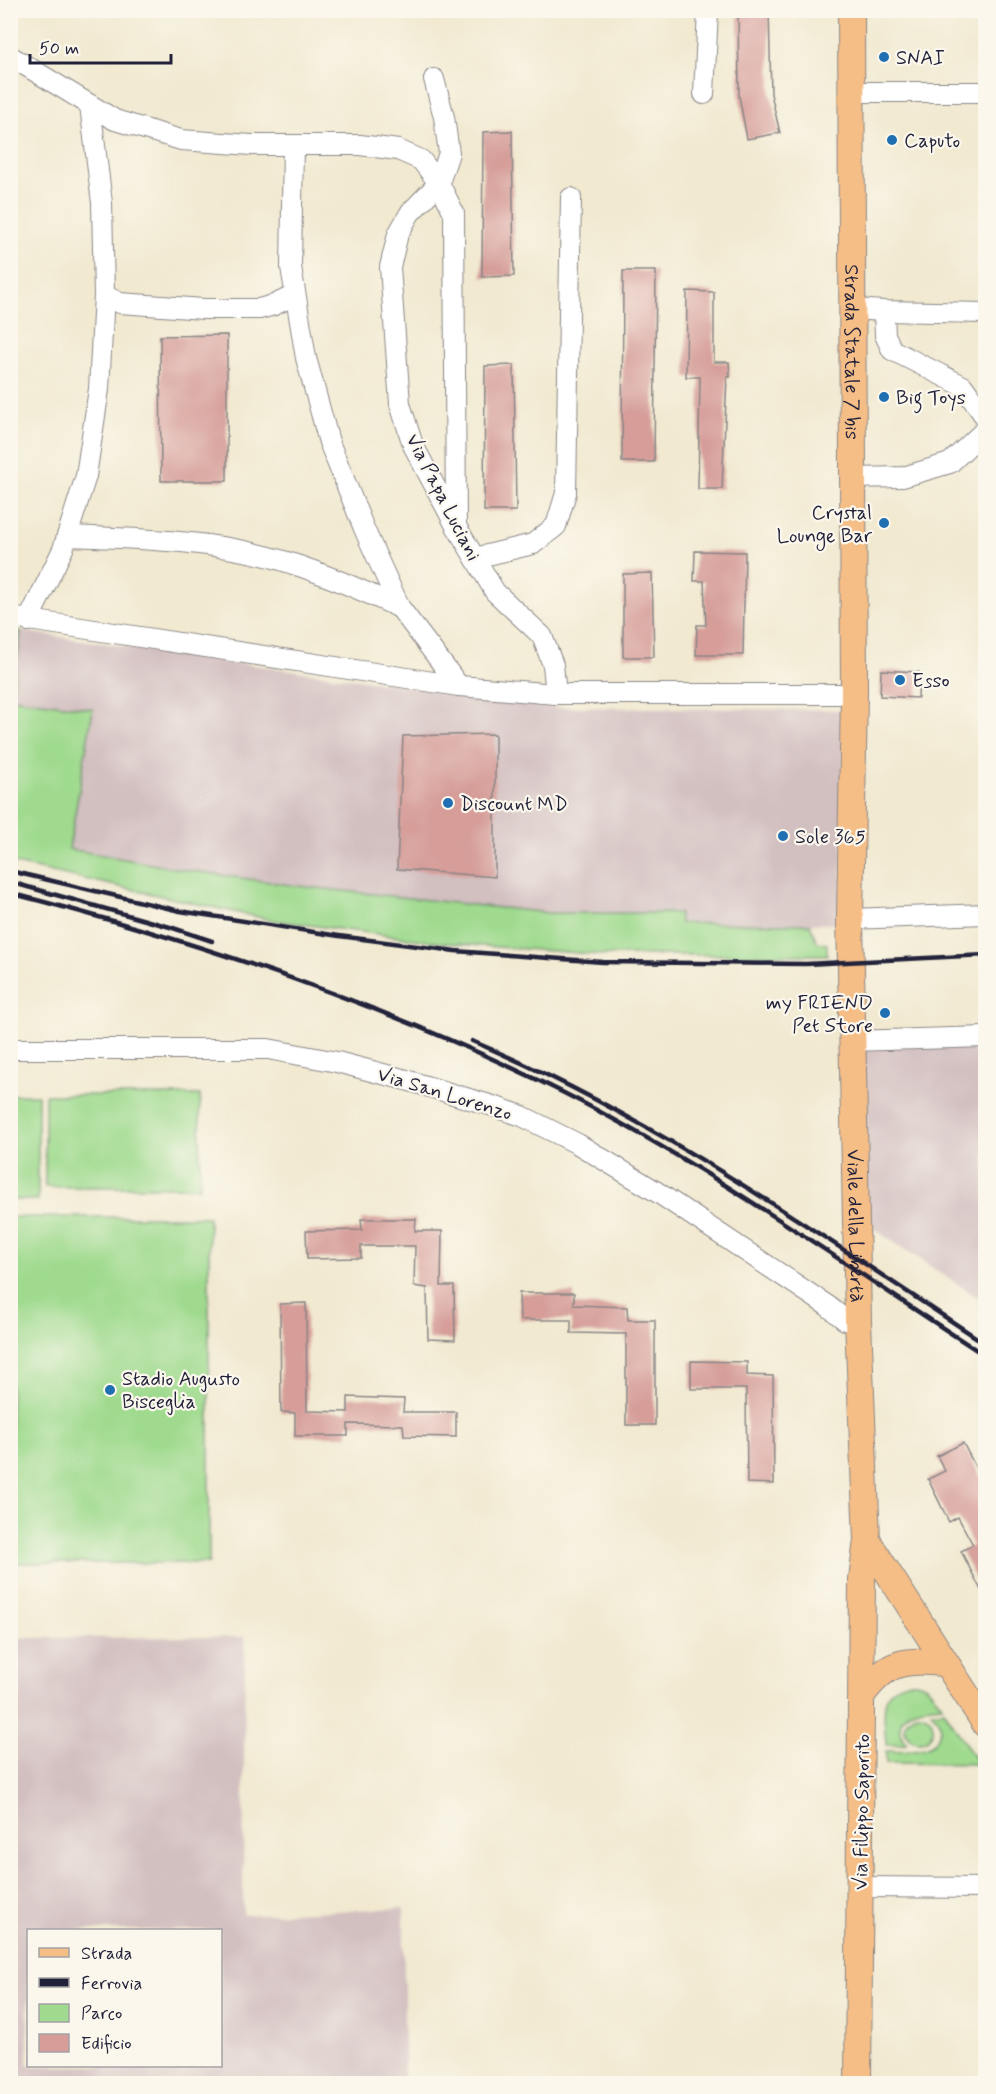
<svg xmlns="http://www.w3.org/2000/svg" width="996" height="2094" font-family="Mynerve,sans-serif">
<rect width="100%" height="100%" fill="#fbf7ec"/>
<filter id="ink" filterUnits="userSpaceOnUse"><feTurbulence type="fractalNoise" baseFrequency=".0167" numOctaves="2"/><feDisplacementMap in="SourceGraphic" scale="12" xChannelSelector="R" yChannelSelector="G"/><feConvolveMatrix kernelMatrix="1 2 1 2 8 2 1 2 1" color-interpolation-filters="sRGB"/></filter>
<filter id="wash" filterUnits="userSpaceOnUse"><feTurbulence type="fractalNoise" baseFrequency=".008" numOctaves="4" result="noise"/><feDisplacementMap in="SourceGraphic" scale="24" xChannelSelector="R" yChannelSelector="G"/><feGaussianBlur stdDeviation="1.35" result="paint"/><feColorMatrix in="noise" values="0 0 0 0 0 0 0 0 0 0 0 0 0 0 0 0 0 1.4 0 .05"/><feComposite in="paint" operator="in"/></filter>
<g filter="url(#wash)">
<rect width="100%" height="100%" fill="#f1e9d0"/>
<g fill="#d2bfc0" fill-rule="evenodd">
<polygon points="21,631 215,660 505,699 545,707 844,710 841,924 546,920 179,869 69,849 93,709 11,698"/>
<polygon points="985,1043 985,1302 863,1222 858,1047"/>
<path d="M245,1637L243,1915L404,1908V2083L170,2084L164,2081L162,2084H19L11,2080V1638ZM28,1930H220V2066H28Z"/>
</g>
<g fill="#9fda8e" stroke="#607e64" stroke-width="1.5">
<polygon points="11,629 21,631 12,698 93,709 69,849 179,869 298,886 549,913 679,913 680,923 810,924 817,942 827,944 827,955 606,955 444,943 271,920 11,863"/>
<polygon points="10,1095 38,1095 38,1200 11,1200"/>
<rect x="45" y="1095" width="155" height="92"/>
<rect x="11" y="1217" width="198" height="346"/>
<path d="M907,1682C926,1680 932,1691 942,1705C927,1707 903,1706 900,1726C899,1733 902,1739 907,1744L886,1745C885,1719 876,1690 907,1682Z"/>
<path d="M944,1710L978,1764L886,1763V1751C902,1750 934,1754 939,1734C942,1725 938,1718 931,1712Z"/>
<circle cx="919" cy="1728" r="14"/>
</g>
<g id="blocks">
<g fill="#d69d99">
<polygon points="738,10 769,10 771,94 780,133 747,139 739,96"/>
<polygon points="512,131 514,276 482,277 483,132"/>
<polygon points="623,271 656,271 654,462 622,462"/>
<polygon points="687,291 714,292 714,362 729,362 730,377 727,377 722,489 698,489 700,377 686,377"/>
<polygon points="227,335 227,481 161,481 160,336"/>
<polygon points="514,365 516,511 484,511 485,366"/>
<polygon points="695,551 745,552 743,655 696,655 697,625 706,625 704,581 694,581"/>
<polygon points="652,573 654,657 623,657 623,574"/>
<polygon points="881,670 919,672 918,698 880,696"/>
<polygon points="495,734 495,877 397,869 403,736"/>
<polygon points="361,1219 416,1219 415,1231 442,1231 441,1286 454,1286 455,1340 428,1339 427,1288 414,1286 415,1246 361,1246 361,1258 307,1259 306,1231 362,1230"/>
<polygon points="519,1293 574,1293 574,1305 627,1307 628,1320 655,1320 655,1425 626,1425 626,1334 571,1333 571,1320 520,1320"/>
<polygon points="306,1303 307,1411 348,1412 348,1397 404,1399 403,1412 456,1412 456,1437 404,1436 403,1425 348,1424 348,1436 295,1436 295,1413 281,1412 280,1304"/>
<polygon points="691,1361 747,1362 747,1375 773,1376 774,1484 747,1483 746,1389 691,1389"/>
<polygon points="963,1443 986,1487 986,1600 961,1551 973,1545 958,1517 949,1522 928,1479 945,1471 937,1456"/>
</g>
</g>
</g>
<g filter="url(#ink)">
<use href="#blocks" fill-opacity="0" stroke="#8a8686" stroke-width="1.5"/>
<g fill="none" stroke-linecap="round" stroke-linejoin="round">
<defs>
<g id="minor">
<polyline points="10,56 115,120 181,140 252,145 360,145 398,150 421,160 439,183 454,213 456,526"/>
<polyline points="434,79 444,117 449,153 439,183 410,213 398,234 390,267 400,404 413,445 456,526 495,592 542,636 553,665 556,694"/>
<polyline points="853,92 986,92"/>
<polyline points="704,94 708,10"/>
<polyline points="293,145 291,267 306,358 329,442 365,531 400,608 459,686"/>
<polyline points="104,295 120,303 204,309 259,309 274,305 295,295"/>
<polyline points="853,309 884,311 986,313"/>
<polyline points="884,311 885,335 892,350 963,386 986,418"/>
<polyline points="853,478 903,477 950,463 986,429"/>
<path d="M67,536C140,539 221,540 290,563C328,575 364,591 400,608"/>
<polyline points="475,558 533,544 556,526 566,493 571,198"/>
<polyline points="10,617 459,686 556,694 854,694"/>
<polyline points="28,621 63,549 86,476 99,389 104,295 102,203 90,105"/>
<polyline points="850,919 986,914"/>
<polyline points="851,1041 986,1037"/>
<polyline points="10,1049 268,1049 337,1062 406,1080 493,1106 522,1116 578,1144 657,1192 828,1306 845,1320 858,1321"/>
<polyline points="860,1887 986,1888"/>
</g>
<g id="major">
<path id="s1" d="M851,10L854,694L850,919L858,1321L867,1540L862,1580L858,2084"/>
<polyline points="867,1540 986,1725"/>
<path d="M862,1695C888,1660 904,1660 945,1663"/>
</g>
</defs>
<use href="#minor" stroke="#8a8686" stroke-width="22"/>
<use href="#major" stroke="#8a8686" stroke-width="28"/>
<use href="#minor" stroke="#fff" stroke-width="20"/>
<use href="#major" stroke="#f6be87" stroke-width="26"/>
<g stroke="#22223b" stroke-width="4.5">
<polyline points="10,871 180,911 339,936 455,951 603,962 806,964 986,955"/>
<polyline points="10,882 170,927 212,941"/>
<path d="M10,893C201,942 388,1005 564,1093C712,1168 846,1266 986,1356"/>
<path d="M472,1041C656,1118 820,1235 986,1344"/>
</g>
</g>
</g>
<g fill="#1f6fb2" stroke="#fbf7ec" stroke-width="2">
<circle cx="884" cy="57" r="6"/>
<circle cx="892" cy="140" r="6"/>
<circle cx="884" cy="397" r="6"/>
<circle cx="884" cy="523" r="6"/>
<circle cx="900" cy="680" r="6"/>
<circle cx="448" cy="803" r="6"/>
<circle cx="783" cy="836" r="6"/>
<circle cx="885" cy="1013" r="6"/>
<circle cx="110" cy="1390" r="6"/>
</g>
<g text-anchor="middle" stroke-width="4.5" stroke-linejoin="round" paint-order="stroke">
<g font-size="20" fill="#22223b" stroke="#fbf7ec" text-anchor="start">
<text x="896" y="64">SNAI</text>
<text x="904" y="147">Caputo</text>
<text x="896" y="404">Big Toys</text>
<text x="872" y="519" text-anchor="end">Crystal<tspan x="872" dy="23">Lounge Bar</tspan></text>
<text x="912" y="687">Esso</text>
<text x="460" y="810">Discount MD</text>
<text x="795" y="843">Sole 365</text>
<text x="873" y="1009" text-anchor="end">my FRIEND<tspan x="873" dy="23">Pet Store</tspan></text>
<text x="122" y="1385">Stadio Augusto<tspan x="122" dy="23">Bisceglia</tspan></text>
</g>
<g font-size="20" fill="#22223b" stroke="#fbf7ec">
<text dy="7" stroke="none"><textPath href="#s1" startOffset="342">Strada Statale 7 bis</textPath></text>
<text transform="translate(444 497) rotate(63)" y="7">Via Papa Luciani</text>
<text transform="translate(445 1093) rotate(17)" y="7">Via San Lorenzo</text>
<text dy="7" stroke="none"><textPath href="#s1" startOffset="1216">Viale della Libertà</textPath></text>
<text transform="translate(861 1812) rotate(-89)" y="7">Via Filippo Saporito</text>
</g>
</g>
<rect width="996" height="2094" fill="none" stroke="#fbf7ec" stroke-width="36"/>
<rect x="27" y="1929" width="195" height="138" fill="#fbf7ec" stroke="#a4a2a5" stroke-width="1.5"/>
<rect x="39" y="1948" width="30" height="9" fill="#f6be87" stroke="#a4a2a5" stroke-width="1.5"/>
<text x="81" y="1959" font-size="18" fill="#22223b">Strada</text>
<rect x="39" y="1978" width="30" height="9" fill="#22223b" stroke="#a4a2a5" stroke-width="1.5"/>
<text x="81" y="1989" font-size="18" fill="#22223b">Ferrovia</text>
<rect x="39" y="2004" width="30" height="18" fill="#9fda8e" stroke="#a4a2a5" stroke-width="1.5"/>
<text x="81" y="2019" font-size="18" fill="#22223b">Parco</text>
<rect x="39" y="2034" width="30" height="18" fill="#d69d99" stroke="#a4a2a5" stroke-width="1.5"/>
<text x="81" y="2049" font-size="18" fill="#22223b">Edificio</text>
<path d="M30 54v9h141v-9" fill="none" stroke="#22223b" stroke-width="3"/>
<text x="39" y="54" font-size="18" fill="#22223b" stroke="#fbf7ec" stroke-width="4.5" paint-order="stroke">50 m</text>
</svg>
